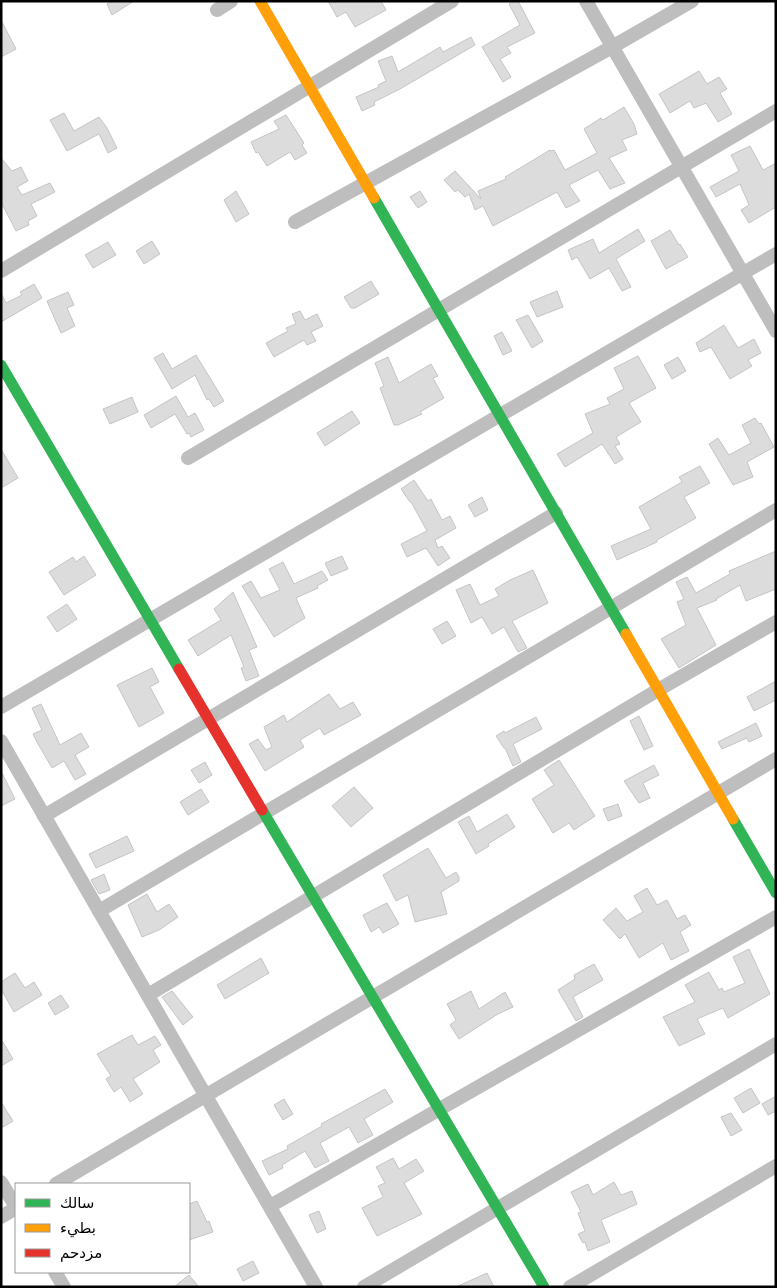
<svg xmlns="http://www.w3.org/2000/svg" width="777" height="1288" font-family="'DejaVu Sans',Vazirmatn,sans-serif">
<rect width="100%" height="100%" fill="#fff"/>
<g fill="#dcdcdc" stroke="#c5c5c5">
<polygon points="113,1 134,1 112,15 107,4"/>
<polygon points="328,1 381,1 386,10 355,27 346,12 337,17"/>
<polygon points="513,1 518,1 535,33 507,47 511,53 500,59 511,77 503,82 482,47 520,25 509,4"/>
<polygon points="1,20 16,49 1,57"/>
<polygon points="471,37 475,45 400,89 374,102 375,105 362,111 356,97 379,87 378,85 386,81 378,61 392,56 398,72 440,47 443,52"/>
<polygon points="699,71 707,84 719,77 727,89 720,93 732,114 718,122 706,103 694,108 690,101 670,113 659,94"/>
<polygon points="624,107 634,124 637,134 622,140 627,150 609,158 625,183 610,189 598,170 569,185 580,201 566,208 557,192 493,226 483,206 475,210 469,194 465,197 458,190 455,192 444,180 455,171 481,199 478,191 506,179 505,177 550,150 551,151 554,150 565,170 597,153 584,129 601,118 603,120"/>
<polygon points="64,113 74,131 99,117 107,128 117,148 108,153 99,134 67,151 50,120"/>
<polygon points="286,115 304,143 302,145 307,153 295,160 290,152 267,166 258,152 256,153 251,142 279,129 274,121"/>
<polygon points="750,146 763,170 776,163 776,207 749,223 741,210 749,205 740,184 716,197 710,187 739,171 731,155"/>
<polygon points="1,158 12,171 21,167 28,181 17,187 22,195 50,183 55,192 31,204 37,216 28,221 29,225 16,231 1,202"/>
<polygon points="236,191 249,214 236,222 224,200"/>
<polygon points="420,191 427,202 418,208 410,197"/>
<polygon points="638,229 645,241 616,259 631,287 622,291 609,268 590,279 577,257 572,260 568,250 593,239 599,253"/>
<polygon points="670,230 679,245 680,244 688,257 666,269 651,241"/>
<polygon points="152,241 160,254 144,264 136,251"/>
<polygon points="108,242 116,255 93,268 85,255"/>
<polygon points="371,281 379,294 355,308 351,308 344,297"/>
<polygon points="34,284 42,298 1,322 1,293 6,303 22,295 20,292"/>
<polygon points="557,291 563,307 537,317 530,302"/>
<polygon points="68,292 74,305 67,308 75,326 61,333 47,301"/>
<polygon points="300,311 305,320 317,314 323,326 311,332 316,341 307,345 304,340 274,357 266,343 288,331 286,328 296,324 292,314"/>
<polygon points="528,315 543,341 532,348 516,320"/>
<polygon points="724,325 738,348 754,339 761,353 748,360 752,366 730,379 711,347 700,352 696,343"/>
<polygon points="502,332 512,351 503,355 494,336"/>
<polygon points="163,353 172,369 196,355 224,401 214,407 209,399 207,400 195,375 172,389 154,358"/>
<polygon points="638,356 656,388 629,403 641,422 616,437 620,444 615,446 623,459 615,464 602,444 565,467 557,454 593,433 585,414 610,404 607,398 624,389 614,368"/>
<polygon points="388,357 399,383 431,364 438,376 433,378 444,398 420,412 422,414 398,425 394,425 380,388 384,386 375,363"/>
<polygon points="678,357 686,371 672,379 664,365"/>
<polygon points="176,396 188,417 195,413 204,430 191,437 189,433 187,434 175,414 151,428 144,415"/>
<polygon points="132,397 138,412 110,424 103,409"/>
<polygon points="352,411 360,423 325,446 317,433"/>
<polygon points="755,418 759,424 761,423 774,447 747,462 753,477 733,485 709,444 718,438 729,455 751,443 742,425"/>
<polygon points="1,449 18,478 1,488"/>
<polygon points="700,466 710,483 684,497 696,518 657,540 657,542 617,560 611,546 651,529 639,507 682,482 679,477"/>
<polygon points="414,480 428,501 431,499 442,520 450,516 456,528 435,540 438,548 442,546 450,558 438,566 426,548 407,557 401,544 427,531 411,502 410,502 401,489"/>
<polygon points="482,497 488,510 475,517 468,505"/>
<polygon points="776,551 776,589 746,601 740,585 716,599 717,600 697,608 716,645 679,668 661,639 686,625 677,602 684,599 676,582 687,577 696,593 730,574 729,571"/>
<polygon points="84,556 96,575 64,595 49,572 73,557 76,562"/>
<polygon points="342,556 348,569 331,576 325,563"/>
<polygon points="283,562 294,584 322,571 328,580 317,586 318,588 296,598 305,618 274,637 242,586 251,581 261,598 280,590 269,569"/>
<polygon points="533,570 548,603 512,621 527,648 518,652 504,627 492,634 482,617 471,623 456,590 470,584 480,605 499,596 495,589 510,580"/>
<polygon points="233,592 257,647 249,650 259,676 246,681 241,668 244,667 231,635 198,656 188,640 221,620 214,609"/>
<polygon points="67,604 77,619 57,632 47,617"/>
<polygon points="447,621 456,636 442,644 433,629"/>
<polygon points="152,668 159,682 150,687 164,713 139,727 117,685"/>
<polygon points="776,681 776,700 754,711 747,697"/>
<polygon points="329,694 340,709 353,702 361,715 324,735 320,728 300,740 304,747 265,771 249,744 258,739 266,750 272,747 264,727 284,715 287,722"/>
<polygon points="41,704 60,745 81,733 89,747 75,755 86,774 75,780 64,761 52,768 37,742 33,734 42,730 32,708"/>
<polygon points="639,716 653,746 644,750 630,721"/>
<polygon points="536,717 542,729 513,744 521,762 513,766 505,748 504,748 496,736 504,731 505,733"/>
<polygon points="756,723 762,736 749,742 747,738 722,749 718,742"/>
<polygon points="559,760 595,816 574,830 569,823 553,833 532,799 554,785 544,770"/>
<polygon points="205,762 212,775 199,783 191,770"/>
<polygon points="654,765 659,775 643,783 650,798 639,803 624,781"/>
<polygon points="1,771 15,799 1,806"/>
<polygon points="354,787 373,808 351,827 332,806"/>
<polygon points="201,789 209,802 188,815 180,802"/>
<polygon points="618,804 622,816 608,821 603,809"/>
<polygon points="507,814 515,827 488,844 489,846 476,854 458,822 469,816 477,832"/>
<polygon points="127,836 134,851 96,868 89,854"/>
<polygon points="428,848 446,878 456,872 459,877 459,881 441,892 447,914 415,922 408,895 396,901 383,875"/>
<polygon points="104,874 110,890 99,894 91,880"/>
<polygon points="647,888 657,905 667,900 677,919 685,915 691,925 680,932 689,951 671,960 663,943 639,958 625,934 620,939 603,920 616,908 627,921 643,912 634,896"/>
<polygon points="147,894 157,912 169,904 178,917 159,930 142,937 128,905"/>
<polygon points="387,903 399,924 383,933 379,927 371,932 363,915"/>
<polygon points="749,949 770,994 728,1018 723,1008 697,1019 705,1034 679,1046 663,1017 695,1002 685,985 709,972 719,990 722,988 724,992 745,983 733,957"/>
<polygon points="261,958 269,973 225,999 217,985"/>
<polygon points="594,964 603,980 573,997 583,1017 576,1021 558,990 575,979 574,975"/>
<polygon points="15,973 25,988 34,982 42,995 14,1012 1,989 1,982"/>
<polygon points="172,991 193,1017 183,1025 162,997"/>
<polygon points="471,991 479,1009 505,992 513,1007 498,1014 459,1039 450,1025 456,1020 447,1004"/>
<polygon points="61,995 69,1007 55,1015 48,1003"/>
<polygon points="132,1035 138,1045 155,1036 161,1045 153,1050 160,1062 133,1079 143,1094 130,1102 121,1087 114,1092 106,1079 111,1076 97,1054"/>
<polygon points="1,1039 13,1059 1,1066"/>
<polygon points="751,1088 760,1103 743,1113 734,1098"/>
<polygon points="385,1089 393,1102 364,1119 373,1135 358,1143 349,1127 320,1143 329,1161 315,1168 305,1151 282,1165 283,1168 269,1175 262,1161 288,1149 287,1146 322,1126 321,1124"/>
<polygon points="776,1096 776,1111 768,1115 762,1104"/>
<polygon points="284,1099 293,1114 283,1120 274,1105"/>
<polygon points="1,1102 13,1121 1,1128"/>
<polygon points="731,1113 742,1130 731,1136 721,1117"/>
<polygon points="393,1158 399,1169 416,1159 424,1171 404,1183 422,1214 377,1236 362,1208 383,1197 378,1186 385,1183 376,1167"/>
<polygon points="614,1182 621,1195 632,1191 637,1204 601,1220 610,1242 588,1251 585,1242 583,1243 578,1234 585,1231 578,1213 581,1212 571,1192 588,1184 593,1195"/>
<polygon points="197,1201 207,1222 209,1221 213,1232 189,1240 189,1204"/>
<polygon points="319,1211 326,1229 317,1233 309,1215"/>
<polygon points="253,1261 259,1273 243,1281 237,1269"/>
<polygon points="487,1273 494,1287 456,1287"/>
<polygon points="189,1275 199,1287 174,1287"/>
</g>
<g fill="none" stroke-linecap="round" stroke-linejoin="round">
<g stroke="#bebebe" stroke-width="14">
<polyline points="586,1 776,331"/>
<polyline points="217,10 231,1"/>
<polyline points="295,222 612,47 692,1"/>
<polyline points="1,271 452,1"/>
<polyline points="188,458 776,111"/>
<polyline points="1,707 776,254"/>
<polyline points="1,741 316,1287"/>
<polyline points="44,816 556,513"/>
<polyline points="99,911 776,510"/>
<polyline points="148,995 658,690 776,622"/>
<polyline points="1,1182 16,1207"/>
<polyline points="56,1184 776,759"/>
<polyline points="270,1206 776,917"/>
<polyline points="1,1217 16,1208"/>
<polyline points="55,1272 64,1287"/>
<polyline points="364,1287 776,1044"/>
<polyline points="570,1287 776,1166"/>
</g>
<g stroke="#30b455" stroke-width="11">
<polyline points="374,198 626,634"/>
<polyline points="1,365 179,669"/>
<polyline points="262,810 544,1287"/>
<polyline points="733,819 776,893"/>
</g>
<g stroke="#ff9f0a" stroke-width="11">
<polyline points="260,1 374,198"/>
<polyline points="626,634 733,819"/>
</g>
<polyline stroke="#e5322d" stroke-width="11" points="179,669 262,810"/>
</g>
<rect width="777" height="1288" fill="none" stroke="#000000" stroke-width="5"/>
<rect x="15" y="1183" width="175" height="90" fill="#ffffff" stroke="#999999"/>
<rect x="25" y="1199" width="25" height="8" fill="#30b455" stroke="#999999"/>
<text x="60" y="1208" font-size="15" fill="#000000">سالك</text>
<rect x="25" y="1224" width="25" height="8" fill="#ff9f0a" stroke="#999999"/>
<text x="60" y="1233" font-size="15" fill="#000000">بطيء</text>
<rect x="25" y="1249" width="25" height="8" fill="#e5322d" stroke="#999999"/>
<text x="60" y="1258" font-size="15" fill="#000000">مزدحم</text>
</svg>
